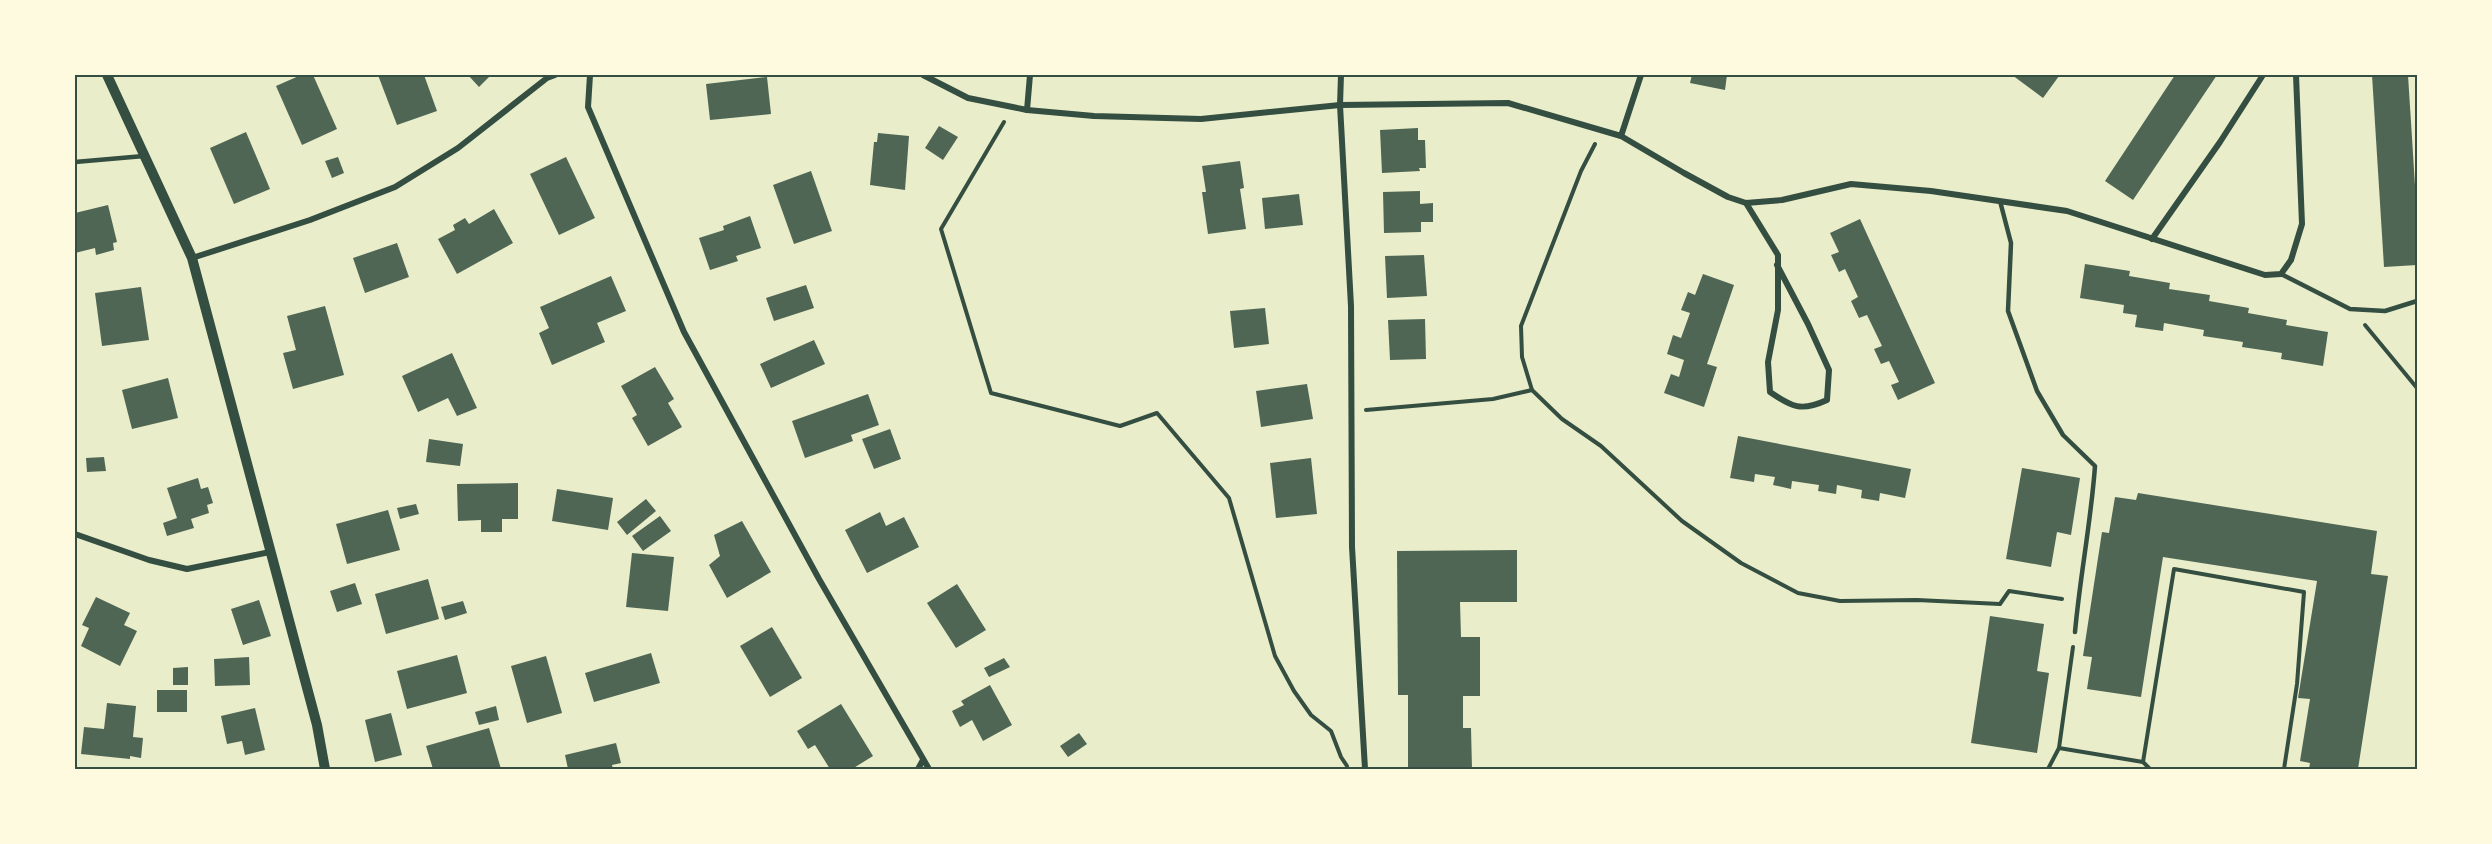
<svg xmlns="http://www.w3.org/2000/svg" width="2492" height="844" font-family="Helvetica,sans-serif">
<rect width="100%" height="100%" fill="#e9edc9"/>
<g fill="#4f6655">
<polygon points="301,75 313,75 337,129 302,145 276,86"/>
<polygon points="378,75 424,75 437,111 397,125"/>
<polygon points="468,75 491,75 479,87"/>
<polygon points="1692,75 1727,75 1725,90 1690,83"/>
<polygon points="2012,75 2058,75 2059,76 2043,98"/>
<polygon points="2175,75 2217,75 2133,200 2105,181"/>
<polygon points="2372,75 2408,75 2417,217 2417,265 2384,267"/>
<polygon points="767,77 771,114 710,120 706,84"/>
<polygon points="939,126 958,137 943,160 925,148"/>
<polygon points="1418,128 1418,140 1425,140 1426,168 1419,168 1420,171 1382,173 1380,130"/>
<polygon points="246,132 270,189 234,204 210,148"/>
<polygon points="878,133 909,136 905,190 870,185 874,142 877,142"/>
<polygon points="338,157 344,173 332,178 325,161"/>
<polygon points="566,157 595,218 559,235 530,174"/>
<polygon points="1240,161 1244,188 1240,189 1246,229 1208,234 1202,192 1206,192 1202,166"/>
<polygon points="811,171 832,231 794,244 773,185"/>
<polygon points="1420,191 1420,204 1433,203 1433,222 1421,222 1421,232 1384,233 1383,192"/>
<polygon points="1299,194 1303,225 1265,229 1262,198"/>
<polygon points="108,205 117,242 113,243 114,250 96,255 95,248 75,253 75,213"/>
<polygon points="494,209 513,243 457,274 438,239 455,230 453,225 465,218 469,224"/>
<polygon points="750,216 761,248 736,256 738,261 710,270 699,238 724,230 723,226"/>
<polygon points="1860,219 1935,383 1898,400 1891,385 1899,382 1889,361 1881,364 1874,349 1882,346 1867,315 1859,318 1851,301 1858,297 1845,269 1839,272 1831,255 1839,252 1830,233"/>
<polygon points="397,243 409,277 365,293 353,258"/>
<polygon points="1424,255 1427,296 1387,298 1385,256"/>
<polygon points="2085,264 2130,271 2129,276 2170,283 2169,289 2210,295 2209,301 2249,308 2248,313 2287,320 2286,325 2328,332 2323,366 2281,359 2282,353 2242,347 2243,342 2203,336 2204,330 2164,323 2163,331 2135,327 2137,315 2123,313 2124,305 2080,298"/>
<polygon points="1703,274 1734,285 1707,364 1717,367 1704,407 1664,393 1671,374 1679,377 1684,360 1667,354 1673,335 1681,338 1690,313 1681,310 1688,292 1695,295"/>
<polygon points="611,276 626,311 597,323 605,342 552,365 539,333 549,328 540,307"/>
<polygon points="806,285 814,308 774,321 766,298"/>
<polygon points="141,287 149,340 102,346 95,293"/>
<polygon points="325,306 344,375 293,389 283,353 296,350 287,316"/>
<polygon points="1265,308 1269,344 1234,348 1230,311"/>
<polygon points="1425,319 1426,359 1390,360 1388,320"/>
<polygon points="814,340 825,364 771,388 760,364"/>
<polygon points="452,353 477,408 457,416 448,398 418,412 402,376"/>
<polygon points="655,367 674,399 668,403 682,427 648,446 632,418 637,415 621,386"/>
<polygon points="168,378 178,418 132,429 122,390"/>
<polygon points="1307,384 1313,419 1261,427 1256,391"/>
<polygon points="868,394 879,425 851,435 853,441 805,458 792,421"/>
<polygon points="890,429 901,459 874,469 862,439"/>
<polygon points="1738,436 1911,469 1905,498 1880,493 1879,501 1861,498 1862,490 1837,485 1836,494 1818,491 1819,485 1792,481 1791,489 1773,485 1775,477 1755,474 1754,482 1730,478"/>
<polygon points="429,439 463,444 460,466 426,462"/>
<polygon points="104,457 106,471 87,472 86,458"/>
<polygon points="1311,458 1317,514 1276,518 1270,463"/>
<polygon points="2022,468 2080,478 2071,535 2057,532 2051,567 2006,559"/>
<polygon points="198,478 201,489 208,487 213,503 207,505 209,513 191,519 194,528 167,536 163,523 177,518 167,488"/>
<polygon points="518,483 518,519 502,519 502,532 481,532 481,520 458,521 457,484"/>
<polygon points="557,489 613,498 608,530 552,521"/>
<polygon points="2138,493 2377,531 2371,574 2388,576 2358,769 2309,769 2310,763 2300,761 2310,699 2298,698 2317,581 2163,557 2141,697 2087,689 2092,657 2083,656 2102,532 2109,533 2115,497 2136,500"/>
<polygon points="646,499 656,511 627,535 617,522"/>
<polygon points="416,504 419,514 400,519 397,508"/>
<polygon points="388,510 400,550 347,564 336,524"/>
<polygon points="880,512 886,526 904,517 919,547 867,573 845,530"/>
<polygon points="660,516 671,531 643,551 632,536"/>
<polygon points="742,521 771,572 727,598 709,565 720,556 714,535"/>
<polygon points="1517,550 1517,602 1460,602 1461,637 1480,637 1480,696 1463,696 1463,728 1471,728 1472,769 1408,769 1408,695 1398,695 1397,551"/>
<polygon points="632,553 674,557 668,611 626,607"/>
<polygon points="428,579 439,619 386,634 375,594"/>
<polygon points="355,583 362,604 337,612 330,591"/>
<polygon points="957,584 986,630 956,648 927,603"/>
<polygon points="96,597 130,613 124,625 137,631 120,666 81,646 89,628 82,625"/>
<polygon points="259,600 271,636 243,645 231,609"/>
<polygon points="463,601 467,613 445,620 441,607"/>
<polygon points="1990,616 2044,624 2037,671 2049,673 2037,753 1971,743"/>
<polygon points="772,627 802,678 770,697 740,646"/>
<polygon points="651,653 660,683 594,702 585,673"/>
<polygon points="457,655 467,693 407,709 397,671"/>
<polygon points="546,656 562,713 527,723 511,666"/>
<polygon points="249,657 250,685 215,686 214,659"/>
<polygon points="1004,658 1010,667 989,677 984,668"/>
<polygon points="188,667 188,685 173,685 173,668"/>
<polygon points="990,685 1012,725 983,741 972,720 960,727 952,711 964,705 961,701"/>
<rect x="157" y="690" width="30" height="22"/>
<polygon points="107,703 136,706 133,737 143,738 141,758 130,756 130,759 81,754 84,727 104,729"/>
<polygon points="841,704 873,756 852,769 830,769 815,745 808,749 797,731"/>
<polygon points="496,706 499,720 479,725 475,712"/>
<polygon points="255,708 265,750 245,755 242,741 227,744 221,716"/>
<polygon points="391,713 402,755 375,762 365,720"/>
<polygon points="489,728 501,769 433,769 426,746"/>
<polygon points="1079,733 1087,744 1068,757 1060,746"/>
<polygon points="616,743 621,763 612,765 613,769 568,769 565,755"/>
</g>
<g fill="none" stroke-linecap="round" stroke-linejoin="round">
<g stroke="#344e41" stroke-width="4">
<polyline points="1004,122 941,229 991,393 1120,426 1157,413 1229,498 1275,656 1294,691 1311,715 1331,731 1341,757 1347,766"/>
<polyline points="1595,144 1581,171 1521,326 1522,357 1532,390 1562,419 1601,446 1682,521 1741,563 1798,593 1840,601 1917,600 2000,604 2009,591 2062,599"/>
<polyline points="2365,325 2417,388"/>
<polyline points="1366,410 1493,399 1532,390"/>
<polyline points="2073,647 2059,748 2143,762 2150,769"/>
<polyline points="2143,762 2174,569 2304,592 2297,684 2284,769"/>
<polyline points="2048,769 2059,748"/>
</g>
<g stroke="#344e41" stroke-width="4.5">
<polyline points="75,162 144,156"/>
<path d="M2000,201L2011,243L2008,311L2037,391L2063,435L2095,466C2091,522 2080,576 2075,632"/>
<polyline points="2281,274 2350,309 2385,311 2417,301"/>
</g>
<g stroke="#344e41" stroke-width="6">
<polyline points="590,75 588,107 684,332 819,579 929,769"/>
<polyline points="923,75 968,98 1027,110 1094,116 1201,119 1340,105 1508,103 1621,136 1684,173 1728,197 1746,203 1782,200 1851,184 1931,191 2067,211 2265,275 2281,274 2291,260 2302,224 2296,75"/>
<polyline points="1341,75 1340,105 1351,306 1352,547 1365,769"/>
<polyline points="1027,110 1030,75"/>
<polyline points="1621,136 1641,75"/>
<path d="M1746,203L1778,255V310L1768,362L1770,392C1792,407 1801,412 1827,400L1829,370L1808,324L1777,265"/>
<polyline points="2152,239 2220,142 2263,75"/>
<polyline points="192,258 310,220 395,187 458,148 547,78 555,75"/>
<polyline points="75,534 149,560 187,569 270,552"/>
<polyline points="918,769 923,760"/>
</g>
<polyline stroke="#344e41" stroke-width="10" points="107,75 192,258 317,725 325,769"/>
</g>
<rect width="2492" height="844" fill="none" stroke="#fefae0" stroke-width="153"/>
<rect x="76" y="76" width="2340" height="692" fill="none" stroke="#344e41" stroke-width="2"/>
</svg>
